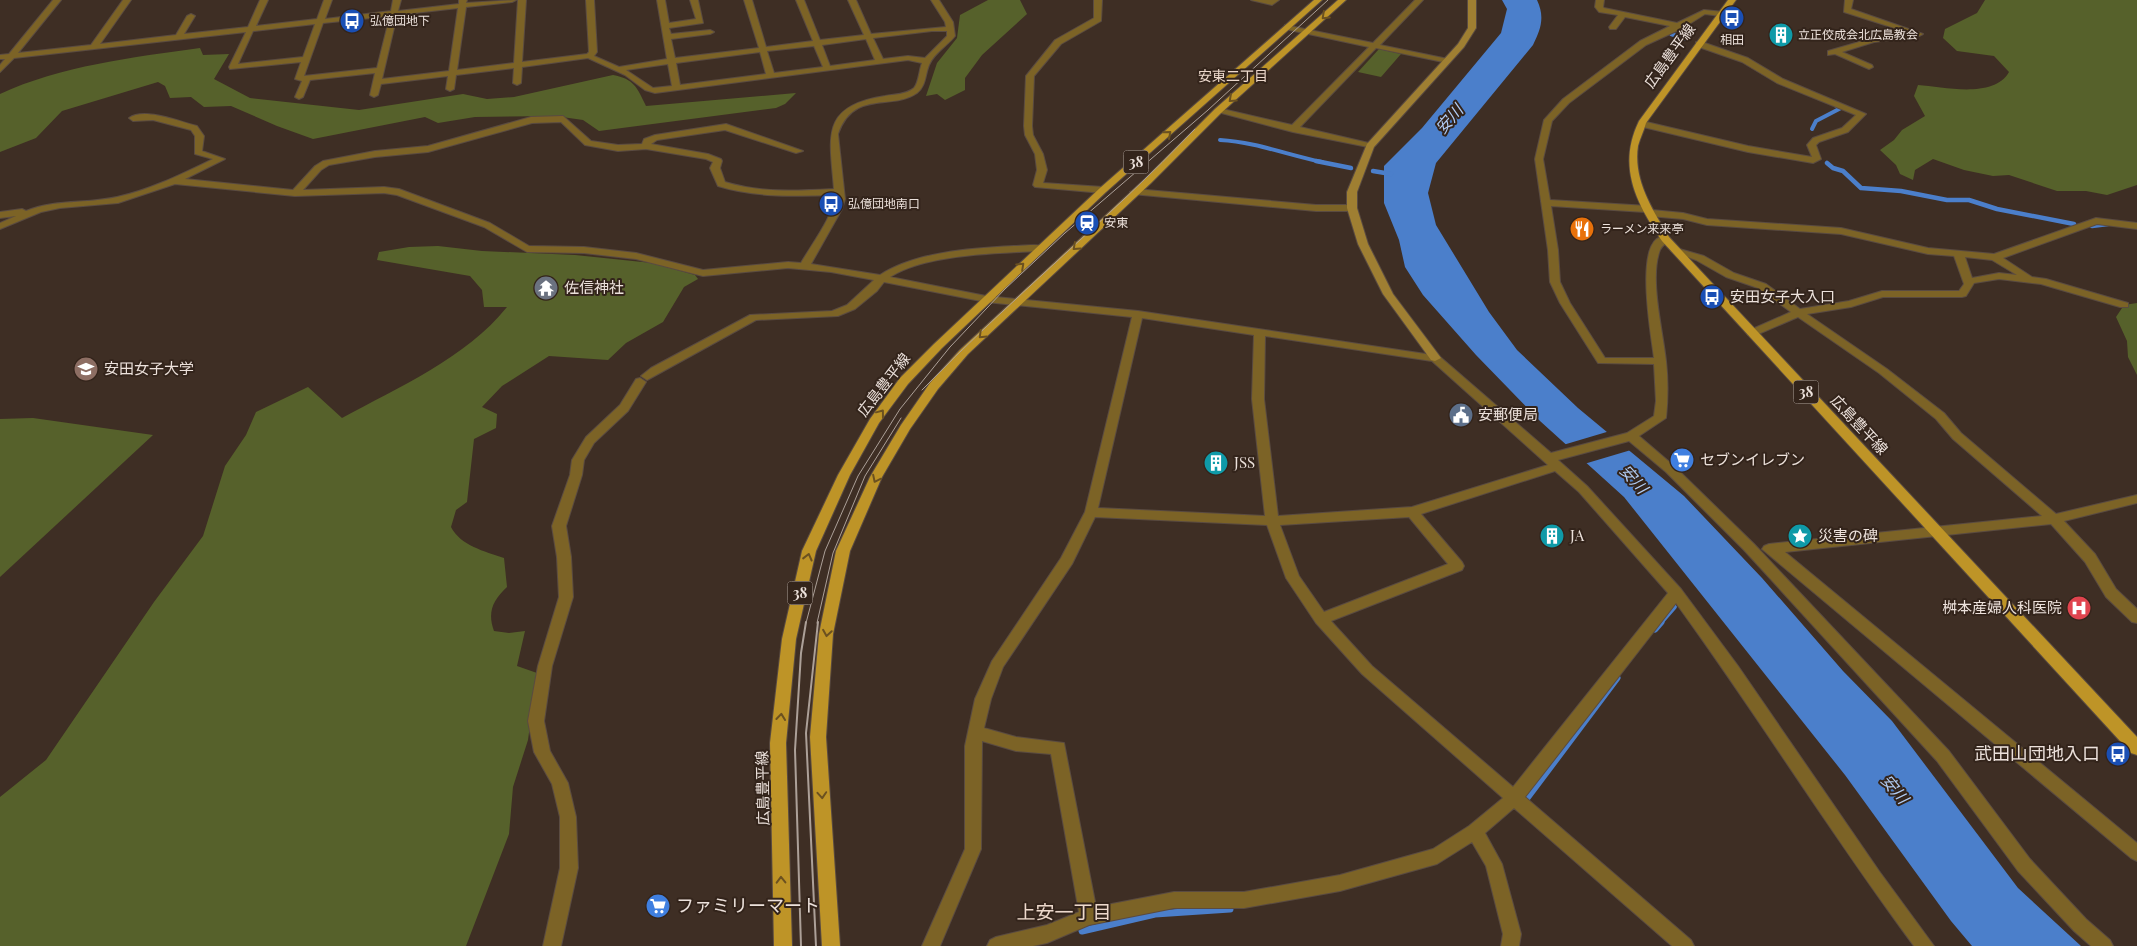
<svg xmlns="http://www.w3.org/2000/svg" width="2137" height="946" font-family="'Playfair Display','Noto Sans JP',serif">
<rect width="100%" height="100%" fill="#3e2e24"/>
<g fill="#56612b">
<polygon points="988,0 1020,0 1027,14 982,55 965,78 965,90 945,100 937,94 926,96 937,63 957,38 960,15"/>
<path d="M1985,0H2137V185L2107,195L2086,191H2057L2009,175L1993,176L1964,170L1933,159L1915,170L1913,180L1900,174L1896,165L1880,150L1894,140L1902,130L1925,116L1914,96L1918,85C1944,87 1994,99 2009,72L1994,56L1957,51L1943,38L1945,29L1977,13Z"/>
<path d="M200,48L203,55L229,54L214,79L250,98L359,110L463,94L487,99L514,97L613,75C634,79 637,87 646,106L796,93L785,104L776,108L599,131L583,120L555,116L475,117L438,123L425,117L313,139L277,126L231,106L204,107L191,97L170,98L165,86L158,82L62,111L36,138L0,152V94C60,66 134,57 200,48Z"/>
<polygon points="1379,49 1401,54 1381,77 1358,72"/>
<path d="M438,246L482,251L575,255L652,263L695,275L698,279L684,287L663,322L626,343L608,360L549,356L502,386L482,407L497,414L496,428L474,439L467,502L456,510L451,527C461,546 484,551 504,558L507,587C493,600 487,612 494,631L509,633L525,631L517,666L537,673L528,740L513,787L509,834L466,946H0V797L46,760L154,602L203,536L225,466L246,435L256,412L308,387L342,418C399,387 466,358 507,307H484L482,290L470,276L377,260L379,252L409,247Z"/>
<polygon points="2137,303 2137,375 2128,357 2127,341 2116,317 2124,305"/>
<polygon points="33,418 153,435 0,577 0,419"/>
</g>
<path fill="#4b7fcb" d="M1502,0H1537C1545,17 1541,29 1533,45L1436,163L1428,193L1436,225L1489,312L1517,350L1578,408L1684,496L1762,578L1843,671L1892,721L2018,888L2081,946H1972L1951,921L1845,775L1624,497L1540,421L1476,355L1423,295L1405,267L1399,240L1384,203V166L1422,128L1501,33L1507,9Z"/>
<polygon fill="#3e2e24" points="1610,431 1631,450 1584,464 1563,445"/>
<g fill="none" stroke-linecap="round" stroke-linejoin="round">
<g stroke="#4b7fcb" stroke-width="4">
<polyline points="1671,34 1685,39"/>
<polyline points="1812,129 1816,121 1841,108 1836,106"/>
<path d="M1220,140C1255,142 1288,155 1322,162"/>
</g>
<g stroke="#4b7fcb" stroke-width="4.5">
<polyline points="1316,161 1351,168"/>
<polyline points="1827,163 1833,168 1843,171 1861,188 1901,191 1947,200 1969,200 1997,209 2074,224"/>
<polyline points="1373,171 1391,174"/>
<polyline points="2092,226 2108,224"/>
</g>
<polyline stroke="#4b7fcb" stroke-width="5.5" points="1660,623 1674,607"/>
<g stroke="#4b7fcb" stroke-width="7">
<polyline points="1655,629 1661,622"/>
<polyline points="1527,798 1617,678"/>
<polyline points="1082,931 1155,914 1230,909"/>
</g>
<defs>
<g id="street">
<path d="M53,0H61L18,53L91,45L123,0H131L100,44L176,35L187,16L191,14L195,16L184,34L248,27L260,0H268L256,26L317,19L324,0H332L325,19L391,11L393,0H401L398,11L459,4V0H467L466,3L516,0L512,2L466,7L457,70L514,63L518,0H526L522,62L587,54L589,52L586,0H594L597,52L594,56L619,67L667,59L657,0H665L669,23L696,19L690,0H698L703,23L669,28L671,34L710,30L714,32L710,34L671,39L675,58L759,48L744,0H752L766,47L813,41L796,0H804L820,40L864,35L848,0H856L871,34L946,27L945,22L931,0H939L953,22L955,36C947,46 934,53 929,65C925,75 926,86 917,93C891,111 854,89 838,134L845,199L842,209L811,264L880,275C915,252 972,248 1014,246C1024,246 1035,244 1045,246V250L1041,251C999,253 926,254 890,277L986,296L1138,311L1439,356L1551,453L1627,433L1654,416L1656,401L1654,364L1598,363L1560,303L1550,282L1548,250L1535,159L1544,120L1563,99L1640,41L1670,26L1625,17L1616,29H1610L1609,27L1618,15L1599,12L1595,7L1596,0H1604L1603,7L1604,8L1677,23L1704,10L1724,12V16H1721L1705,14L1683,28L1646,45L1569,103L1552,121L1543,159L1550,200L1648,206L1651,207L1652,210L1683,213L1707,219L1841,228L1928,248L1994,254L2096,218L2137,223V229L2097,224L2003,258L2032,277L2046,279L2128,303V307H2120L2041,284L1999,279L1974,283L1966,296L1962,297H1883L1851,307L1807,314L1887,369L1944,413L1961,433L2056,514L2137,495V503L2064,521L2095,554L2116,589L2137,609V623L2132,622L2106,597L2085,562L2051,524L1785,552L2137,843V861L2131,858L1762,549L1764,546L1769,544L2042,516L1953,439L1936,419L1879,373L1798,317L1756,335H1748L1747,333L1748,331L1791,312L1758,288L1726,277L1696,260L1671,251L1676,248L1704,256L1734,273L1766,284L1800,309L1849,301L1882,291H1959L1964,284L1954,256L1928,254L1841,234L1707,225L1683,219L1649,216L1646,215L1645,212L1551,206L1558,250L1560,282L1570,303L1605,358H1654C1652,339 1631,229 1668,237L1670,239C1667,243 1662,245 1660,250C1649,278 1663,331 1666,361C1668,379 1668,399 1666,418L1639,436L1674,466L1754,544L1949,751L2030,859L2086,919L2110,940L2113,946H2091L2074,931L2018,871L1937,761L1744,550L1666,472L1629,441L1558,460L1587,486L1681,589L1738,666L1879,871L1934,946H1914C1831,834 1758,716 1676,603L1525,797L1691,940L1694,946H1672L1514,808L1485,833L1502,864L1521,934L1519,946H1501L1503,934L1486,866L1472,842L1437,864L1340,891L1244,908H1174L1089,925L1047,943L1033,946H987L990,940L996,937L1047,925L1079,912L1051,754L1016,751L982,741L981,849L940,946H922L965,849V746L975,699L992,661L1061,558L1085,512L1132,317L986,302L884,282L877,291L855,309L838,316L756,320L647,380L641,376L651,368L750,315L832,311L847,305L874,280L831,272L788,268L703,276L636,259L584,253L527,252L484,227L397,195L384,193L295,196L175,184L118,203L60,208L41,212L0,229V223L16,216L0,218V212L22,209L26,211C56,199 86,204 117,197C150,190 182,174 213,159L195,154V136L191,130L153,120L133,121L129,118C144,107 180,122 197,126L204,136L202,151L225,159L185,179L293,190L315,166L323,161L375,151L428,146L531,117L563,116L591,141L618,145L642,144L644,139L655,135L726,124L803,151L796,153L725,130L657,140L651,144L708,154L721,159L722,161L720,168L725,182C761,193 797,191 834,189C830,138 819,106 885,96C894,94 906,95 914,88C919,82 919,70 922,63L908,60L655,93L645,90L625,75L588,58L522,67L521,83L517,85L513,83L514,68L456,75L454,89L450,91L446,89L448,76L381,84L378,95L374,97L370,95L375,73L310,80L303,97L299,99L295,97L302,81L295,79L301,62L230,69L229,67L246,32L14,58L0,72V65L5,59H0V55L9,54ZM458,8L449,71L382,79L397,15ZM390,16L377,68L304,76L323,23ZM315,24L303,57L238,64L253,31ZM932,31H947V36L925,58L908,56L883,59L873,38ZM866,39L875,60L830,66L822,45ZM814,46L823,67L774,73L767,51ZM760,52L766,74L680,85L676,63ZM668,64L672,86L653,88L626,70ZM561,122L585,145L618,151L646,149L706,159L713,162L710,168L718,186C757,198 795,196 835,195C836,212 810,247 801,263L788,262L703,270L636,253L584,247L529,246L490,223L399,189L384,187L303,190L321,170L329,165L375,157L428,152L532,123ZM1965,257L1992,260L2017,275L1999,273L1972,278ZM1142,318L1254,335L1252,399L1265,516L1098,508ZM1265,336L1432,361L1548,465L1412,507L1278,516L1264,399ZM1555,471L1579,492L1668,593L1513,787L1372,666L1331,621L1462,570L1464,566L1462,562L1421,514ZM1095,517L1267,525L1286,578L1316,623L1362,674L1503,798L1469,826L1433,849L1340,875L1244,892H1174L1096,907L1064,743L1016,737L984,728L991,699L1003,667L1072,564ZM1409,517L1448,564L1324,612L1299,576L1280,525Z"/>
<polygon points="1094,0 1102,0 1101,21 1061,44 1034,76 1032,126 1033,135 1043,154 1047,170 1043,183 1103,187 1108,190 1103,193 1035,187 1033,185 1037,170 1035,154 1025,135 1024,126 1026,76 1055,40 1094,18"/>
<polygon points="1251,0 1279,0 1272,5"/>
<polygon points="1415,0 1423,0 1380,45 1448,59 1448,63 1376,48 1300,127 1373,144 1373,148 1293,132 1214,111 1218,108 1292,125 1369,47 1285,29 1285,25 1373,43"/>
<polygon points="1845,0 1853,0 1851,9 1923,34 1919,36 1874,42 1842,52 1872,65 1873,67 1869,69 1835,54 1828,55 1828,51 1873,38 1910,33 1844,12"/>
<polygon points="1696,42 1702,42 1748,58 1783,79 1866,114 1848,132 1819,142 1816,145 1821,159 1813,163 1748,152 1639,126 1638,124 1642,121 1748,146 1812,157 1807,145 1813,138 1842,128 1856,115 1777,83 1742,62 1696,46"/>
<polygon points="1135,189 1316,205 1352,205 1357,208 1352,211 1316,211 1132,194 1130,192"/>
<polygon points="640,378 646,382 628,411 594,443 584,460 582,475 566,526 571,557 573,597 552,666 544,721 550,751 568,783 576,817 578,868 561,946 543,946 560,868 560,817 552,784 534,752 528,721 538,666 559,597 557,557 552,526 570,475 572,460 586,437 620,405 636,379"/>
</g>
<polygon id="secondary" points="1468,0 1476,0 1476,28 1464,47 1374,147 1357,192 1357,208 1368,244 1393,294 1441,358 1435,361 1431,360 1383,294 1358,244 1347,208 1347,192 1367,144 1458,44 1468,28"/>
<g id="primary">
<polygon points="1314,0 1322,0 1106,192 942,348 908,384 879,423 850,475 816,551 796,639 786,743 792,946 774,946 770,743 782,639 802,551 838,475 870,419 900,378 934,344 1100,188"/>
<polygon points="1338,0 1346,0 1221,113 1151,183 968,354 938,389 910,429 882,477 850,551 833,634 826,737 840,946 822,946 810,737 819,634 836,551 870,477 901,425 930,383 960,350 1145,179 1215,109"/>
<path d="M1728,0H1736L1646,123C1644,131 1640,138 1638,146C1633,180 1652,209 1669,237L2137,737V755L2131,753L1662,241C1636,203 1617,166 1639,121Z"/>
</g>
</defs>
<use href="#street" stroke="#5a4b41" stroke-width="2"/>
<use href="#secondary" stroke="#5a4b41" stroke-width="2"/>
<use href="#primary" stroke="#5a4b41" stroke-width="2"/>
<use href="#street" fill="#7c6326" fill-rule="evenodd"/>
<use href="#secondary" fill="#9f7f32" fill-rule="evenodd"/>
<use href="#primary" fill="#be9427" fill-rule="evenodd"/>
<g stroke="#aca098" stroke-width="1">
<path d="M922,390C1010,299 1108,220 1195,129"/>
<polyline points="806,623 825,551 858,476 900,409 950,347 1005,289 1065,233 1208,110 1328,0"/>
<polyline points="817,623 833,553 865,476 901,418"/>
</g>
<g stroke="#aca098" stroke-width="2">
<polyline points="801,946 795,750 801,653 806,622"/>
<polyline points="816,946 806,733 818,622"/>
</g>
</g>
<defs><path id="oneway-chevron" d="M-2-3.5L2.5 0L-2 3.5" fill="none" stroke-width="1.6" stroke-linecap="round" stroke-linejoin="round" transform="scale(1.25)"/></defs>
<g stroke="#6b5120">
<use href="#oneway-chevron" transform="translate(1325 16) rotate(137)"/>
<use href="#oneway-chevron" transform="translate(1232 99) rotate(138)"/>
<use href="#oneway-chevron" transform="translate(1168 134) rotate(-41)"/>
<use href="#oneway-chevron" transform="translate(1076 247) rotate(138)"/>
<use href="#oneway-chevron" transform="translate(1021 266) rotate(-43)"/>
<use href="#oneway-chevron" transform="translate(982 335) rotate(136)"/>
<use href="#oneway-chevron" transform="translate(881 413) rotate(-53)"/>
<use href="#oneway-chevron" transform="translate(876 479) rotate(116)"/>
<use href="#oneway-chevron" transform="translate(808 557) rotate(-76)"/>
<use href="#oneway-chevron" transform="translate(827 633) rotate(99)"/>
<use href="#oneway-chevron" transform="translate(781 717) rotate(-84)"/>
<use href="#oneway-chevron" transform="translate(822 795) rotate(86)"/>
<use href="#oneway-chevron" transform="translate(781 880) rotate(-91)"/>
</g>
<defs>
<symbol id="bus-disc" viewBox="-11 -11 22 22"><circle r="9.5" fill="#1a4fb4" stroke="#33241b"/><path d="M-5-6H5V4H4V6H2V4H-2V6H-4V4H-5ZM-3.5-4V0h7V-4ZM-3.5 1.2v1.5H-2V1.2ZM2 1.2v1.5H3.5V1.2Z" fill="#fff"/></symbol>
<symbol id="building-disc" viewBox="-11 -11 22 22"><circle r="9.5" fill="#0f9aa8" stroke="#33241b"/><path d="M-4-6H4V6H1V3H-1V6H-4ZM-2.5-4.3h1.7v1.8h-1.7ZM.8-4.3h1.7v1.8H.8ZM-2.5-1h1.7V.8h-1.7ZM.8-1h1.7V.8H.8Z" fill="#fff"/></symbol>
<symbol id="station-disc" viewBox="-11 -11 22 22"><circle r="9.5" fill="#1a4fb4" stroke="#33241b"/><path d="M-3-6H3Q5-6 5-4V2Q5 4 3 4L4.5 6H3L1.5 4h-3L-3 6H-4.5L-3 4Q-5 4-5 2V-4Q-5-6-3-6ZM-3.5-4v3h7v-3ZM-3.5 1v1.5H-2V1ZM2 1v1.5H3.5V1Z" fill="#fff"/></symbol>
<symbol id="restaurant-disc" viewBox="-11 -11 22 22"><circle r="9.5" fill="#e8710a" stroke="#33241b"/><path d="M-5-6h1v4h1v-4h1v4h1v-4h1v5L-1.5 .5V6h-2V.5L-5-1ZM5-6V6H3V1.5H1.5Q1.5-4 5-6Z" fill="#fff"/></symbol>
<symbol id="temple-disc" viewBox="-11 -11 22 22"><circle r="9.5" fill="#6b7280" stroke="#33241b"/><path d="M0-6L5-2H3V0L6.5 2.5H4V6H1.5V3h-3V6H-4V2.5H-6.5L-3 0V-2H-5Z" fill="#fff"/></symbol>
<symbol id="university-disc" viewBox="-11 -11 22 22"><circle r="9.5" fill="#8d6e63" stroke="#33241b"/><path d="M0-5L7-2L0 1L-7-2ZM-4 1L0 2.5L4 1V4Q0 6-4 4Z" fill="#fff"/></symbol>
<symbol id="civic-disc" viewBox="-11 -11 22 22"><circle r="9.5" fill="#5c6f8a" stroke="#33241b"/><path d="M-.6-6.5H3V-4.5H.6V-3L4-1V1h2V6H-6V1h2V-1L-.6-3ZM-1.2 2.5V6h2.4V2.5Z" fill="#fff"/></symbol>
<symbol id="supermarket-disc" viewBox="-11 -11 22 22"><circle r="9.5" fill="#3f7fe0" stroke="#33241b"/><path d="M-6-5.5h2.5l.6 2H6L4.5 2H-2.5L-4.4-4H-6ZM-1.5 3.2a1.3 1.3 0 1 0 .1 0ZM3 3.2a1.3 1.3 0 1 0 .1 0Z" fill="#fff"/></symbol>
<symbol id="sight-disc" viewBox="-11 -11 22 22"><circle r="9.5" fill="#0f9aa8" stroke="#33241b"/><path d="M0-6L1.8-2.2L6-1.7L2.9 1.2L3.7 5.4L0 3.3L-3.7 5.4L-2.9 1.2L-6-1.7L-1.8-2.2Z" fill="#fff"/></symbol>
<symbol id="hospital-disc" viewBox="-11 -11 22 22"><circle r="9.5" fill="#e0444e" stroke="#33241b"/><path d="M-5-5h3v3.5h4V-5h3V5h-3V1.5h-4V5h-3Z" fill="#fff"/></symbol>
</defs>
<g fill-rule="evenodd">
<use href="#bus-disc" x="1718" y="4" width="28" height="28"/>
<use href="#bus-disc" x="338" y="7" width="28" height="28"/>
<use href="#building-disc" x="1767" y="21" width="28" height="28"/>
<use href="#bus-disc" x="817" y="190" width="28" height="28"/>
<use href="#station-disc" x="1073" y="209" width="28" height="28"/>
<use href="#restaurant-disc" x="1568" y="215" width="28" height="28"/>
<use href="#temple-disc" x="532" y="274" width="28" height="28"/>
<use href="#bus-disc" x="1698" y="283" width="28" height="28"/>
<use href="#university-disc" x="72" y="355" width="28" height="28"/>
<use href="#civic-disc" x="1447" y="401" width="28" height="28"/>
<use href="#supermarket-disc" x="1668" y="446" width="28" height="28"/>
<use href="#building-disc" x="1202" y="449" width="28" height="28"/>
<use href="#building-disc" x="1538" y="522" width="28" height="28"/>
<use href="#sight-disc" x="1786" y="522" width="28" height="28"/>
<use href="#hospital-disc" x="2065" y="594" width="28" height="28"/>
<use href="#bus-disc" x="2104" y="740" width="28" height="28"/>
<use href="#supermarket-disc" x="644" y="892" width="28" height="28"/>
</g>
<g text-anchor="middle" stroke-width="4" stroke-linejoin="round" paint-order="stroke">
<g font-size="12" fill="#ece1db" stroke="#33241b" text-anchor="start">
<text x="370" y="25">弘億団地下</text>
<text x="1798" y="39">立正佼成会北広島教会</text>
<text x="1732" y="44" text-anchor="middle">相田</text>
<text x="848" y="208">弘億団地南口</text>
<text x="1104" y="227">安東</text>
<text x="1600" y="233">ラーメン来来亭</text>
</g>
<g font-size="14" fill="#edd9cc" stroke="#33241b">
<text x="1233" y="81">安東二丁目</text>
</g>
<g fill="#33241b" stroke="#b4a8a1" stroke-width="1">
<rect x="1123.5" y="150.5" width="25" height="23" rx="4"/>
<rect x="1793.5" y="380.5" width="25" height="23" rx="4"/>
<rect x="787.5" y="581.5" width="25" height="23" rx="4"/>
</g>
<g font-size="14" font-weight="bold" fill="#ece1db">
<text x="1136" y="167">38</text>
<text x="1806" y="397">38</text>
<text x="800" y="598">38</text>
</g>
<g font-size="15" fill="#ece1db" stroke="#33241b">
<text transform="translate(1670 56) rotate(-54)" y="5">広島豊平線</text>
<text transform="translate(884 385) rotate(-52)" y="5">広島豊平線</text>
<text transform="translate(1859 425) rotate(47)" y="5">広島豊平線</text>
<text transform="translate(763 788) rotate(-91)" y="5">広島豊平線</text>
</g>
<g font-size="15" fill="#ece1db" stroke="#33241b" text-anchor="start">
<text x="564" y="293">佐信神社</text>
<text x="1730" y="302">安田女子大入口</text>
<text x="104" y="374">安田女子大学</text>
<text x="1478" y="420">安郵便局</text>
<text x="1700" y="465">セブンイレブン</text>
<text x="1234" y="468">JSS</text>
<text x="1570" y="541">JA</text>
<text x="1818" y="541">災害の碑</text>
<text x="2062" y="613" text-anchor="end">桝本産婦人科医院</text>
</g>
<g font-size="16" font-style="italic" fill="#b2cdf5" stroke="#33241b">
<text transform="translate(1449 119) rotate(-49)" y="6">安川</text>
<text transform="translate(1634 479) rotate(48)" y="6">安川</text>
<text transform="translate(1895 789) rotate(50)" y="6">安川</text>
</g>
<g font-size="18" fill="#ece1db" stroke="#33241b" text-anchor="end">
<text x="2100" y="760">武田山団地入口</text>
<text x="676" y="912" text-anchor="start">ファミリーマート</text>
</g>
<g font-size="19" fill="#edd9cc" stroke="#33241b">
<text x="1064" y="919">上安一丁目</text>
</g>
</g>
</svg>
